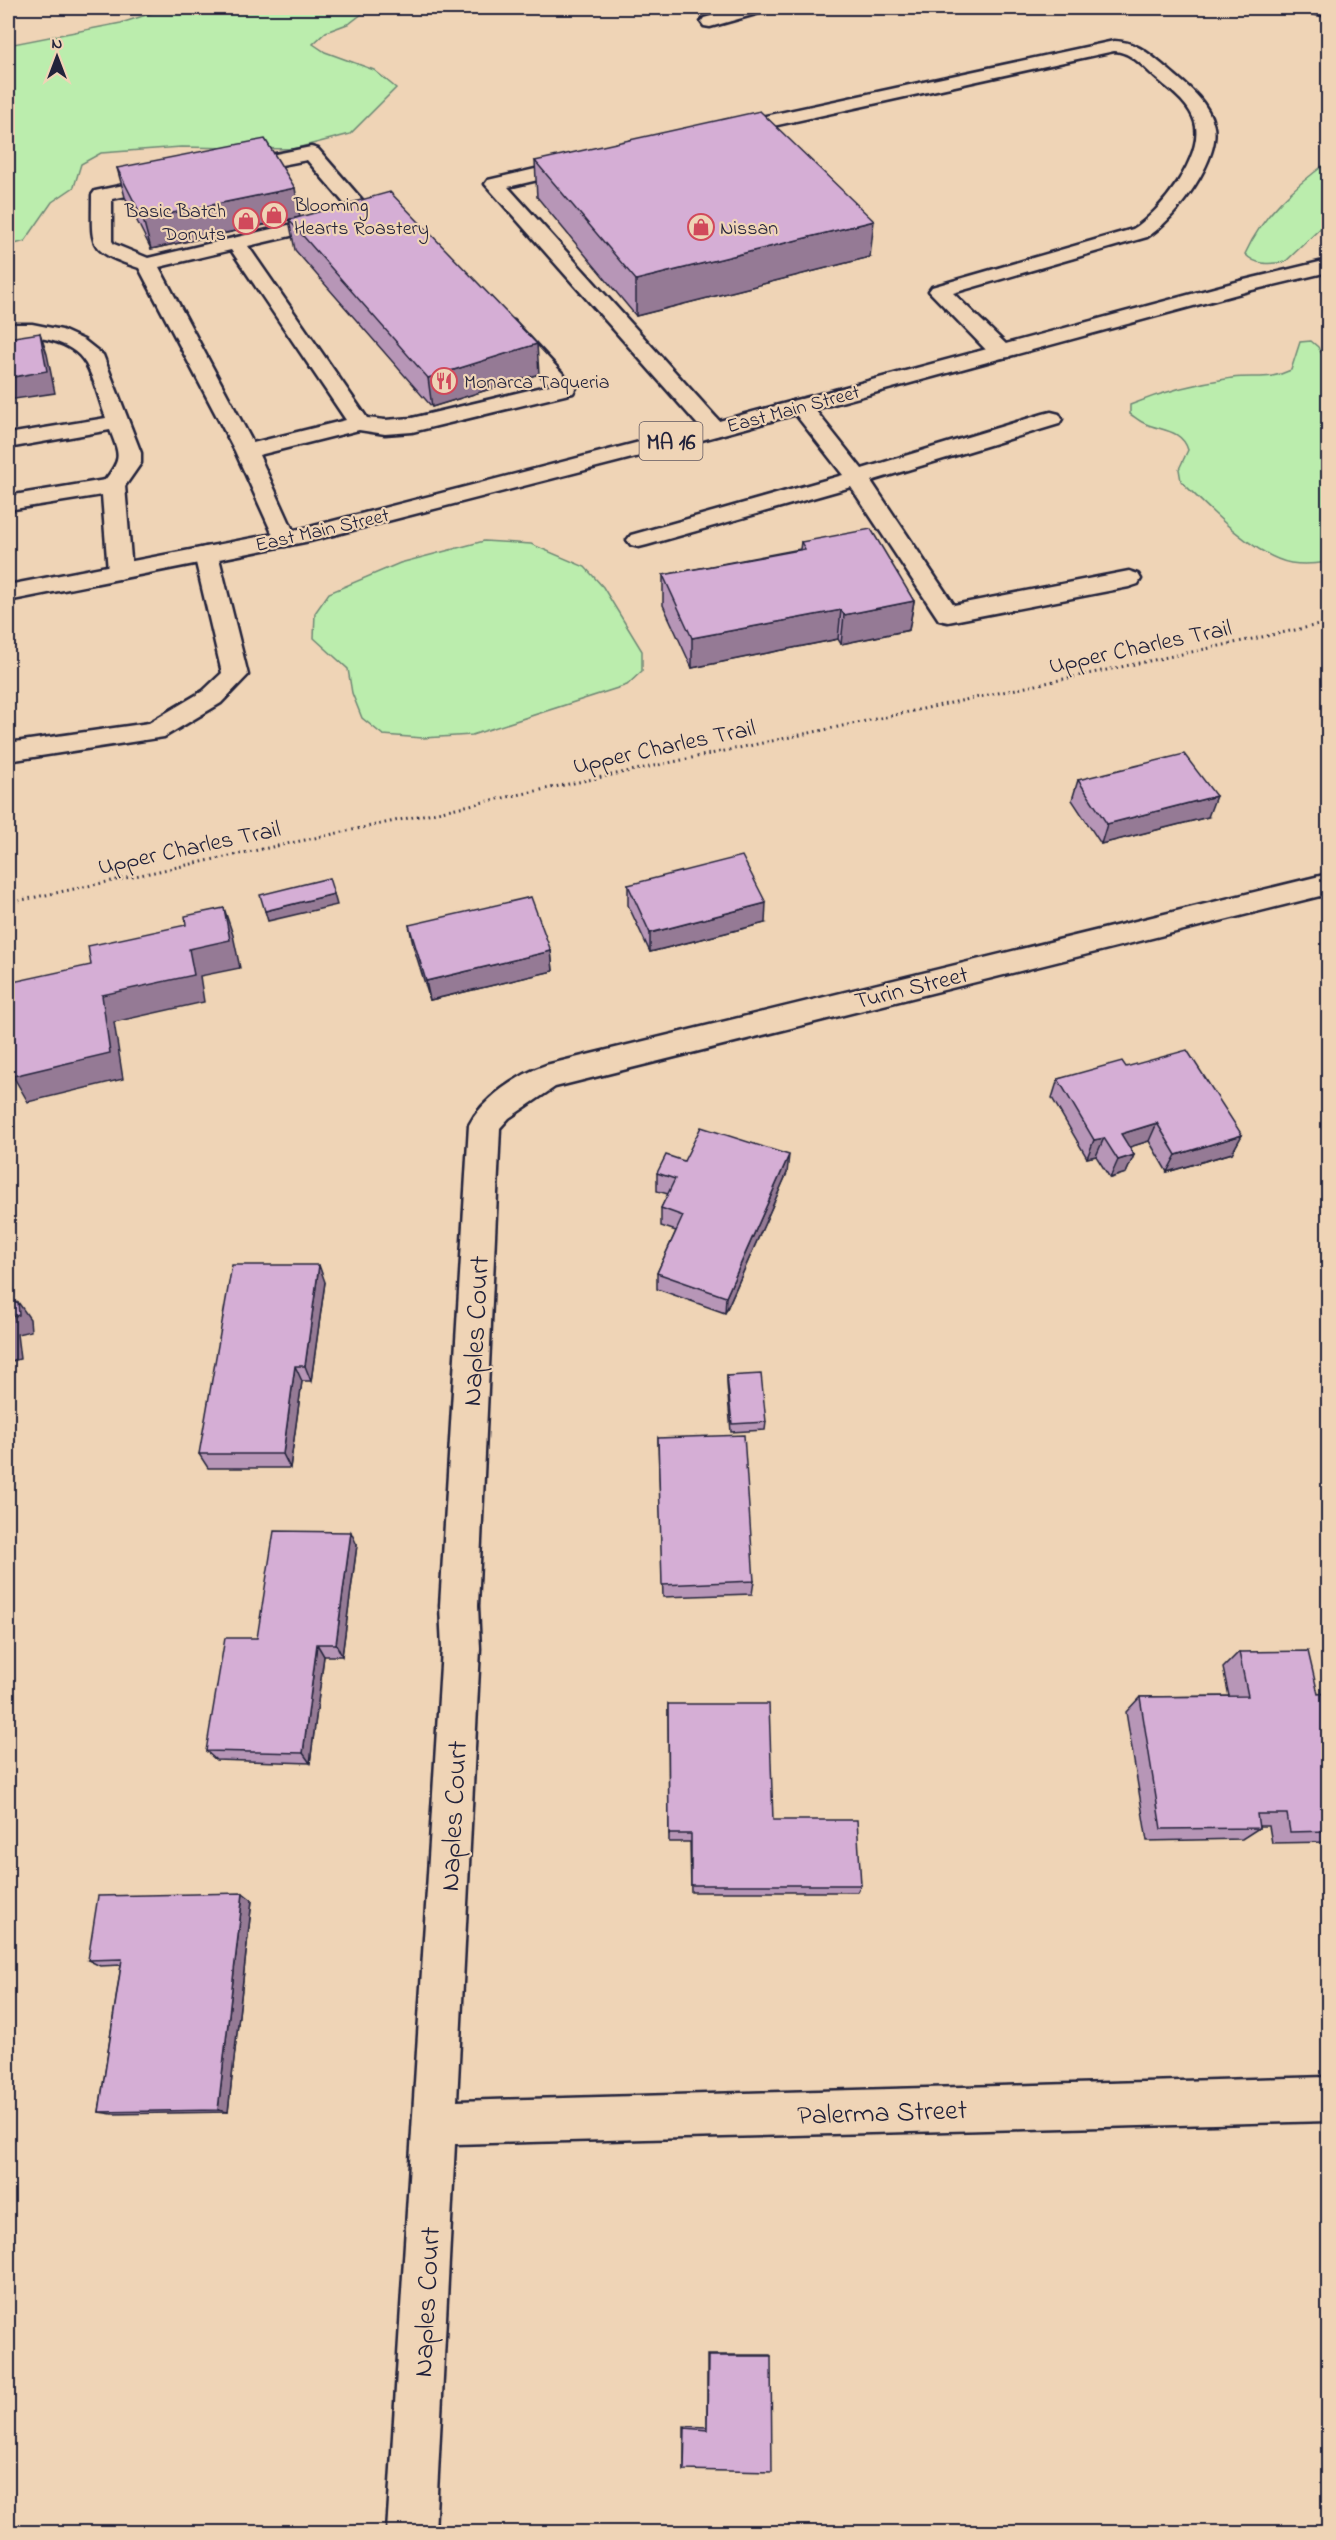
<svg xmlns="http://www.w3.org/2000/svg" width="1336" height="2540" font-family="'Indie Flower',sans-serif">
<rect width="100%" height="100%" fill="#efd4b6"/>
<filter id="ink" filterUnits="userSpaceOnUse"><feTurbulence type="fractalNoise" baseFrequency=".0167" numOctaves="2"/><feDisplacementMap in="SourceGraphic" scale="12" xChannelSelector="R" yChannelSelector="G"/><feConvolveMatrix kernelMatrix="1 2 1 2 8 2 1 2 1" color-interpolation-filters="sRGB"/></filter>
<g filter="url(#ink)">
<g fill="#bbedad" stroke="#6e8874" stroke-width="1.5">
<polygon points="168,8 365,8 367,10 350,23 326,32 313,44 325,52 374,70 396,88 350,134 293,149 181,147 101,153 81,164 74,187 52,202 25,241 8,246 8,45 121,23"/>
<path d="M1328,162V221L1285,262C1271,264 1256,266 1245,254C1263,214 1294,187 1328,162Z"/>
<path d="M1311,341L1318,347L1328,366V562C1316,564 1303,565 1291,563C1254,556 1207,507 1181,481L1179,469L1188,450C1182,430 1163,431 1146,424C1140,422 1135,417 1130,414V405C1164,391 1196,383 1232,378C1256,375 1268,381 1291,370L1300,342Z"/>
<polygon points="484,541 531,544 585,567 603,587 642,651 642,671 627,685 472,735 423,738 383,735 362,718 352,693 348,669 314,638 315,613 329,593 400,563"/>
</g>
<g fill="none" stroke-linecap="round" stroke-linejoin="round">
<defs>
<g id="minor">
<polygon points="740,8 766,8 763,12 710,27 704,26 701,22 704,18"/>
<polygon points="1304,8 1328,8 1328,16 1307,12"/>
<path d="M1114,41C1139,42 1151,56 1169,70C1186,85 1207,100 1213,123C1224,156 1174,221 1147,237L953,293L1009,347L1012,352L1009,357L1001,358L993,357L929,291L932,287L1133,229C1160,213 1205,155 1195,122C1189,103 1170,90 1156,78C1143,67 1132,52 1114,51L728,136L721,134L719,130L721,126L728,124Z"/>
<polygon points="311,147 318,149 370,209 373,213 370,217 356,217 307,160 235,174 228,172 225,168 228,164 235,162"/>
<polygon points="578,159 585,161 588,165 585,169 508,187 722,424 725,429 722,434 714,436 706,434 485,184 488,180"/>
<path d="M167,176L174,178L177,182L174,186L112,199V241L114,244L148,258L335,214L342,216L345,220L342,224L248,246L367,418L385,420L412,418L550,385L496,325L500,321L507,319L514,321L576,388L573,393L412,432L385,434L359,430L259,455L297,539L293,544L285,546L277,544L235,451L139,268C86,250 92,247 92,195L95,191ZM231,250L346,420L253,443L159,267Z"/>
<path d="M8,324H32L62,330L84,340L103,355L141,453V463L125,486L132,571L129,576L120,579L111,576L108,571L102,495L8,510V496L105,480C122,458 120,456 110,430L8,448V434L106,418C99,400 95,380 86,364C71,338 33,336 8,336Z"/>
<polygon points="800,399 808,401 862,469 1043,414 1051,412 1059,414 1062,419 1059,424 871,481 954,605 1129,571 1138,574 1141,579 1138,584 1129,587 948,622 939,620 851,487 647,545 639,547 631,545 627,540 631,535 843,475 789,406 792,401"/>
<polygon points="206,547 214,549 218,554 248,675 221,703 164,737 8,761 8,743 149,723 203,691 222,673 194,554 198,549"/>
<path d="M1328,874V894L555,1087L509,1118L500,1128L478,1606L480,1649L457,2101L1328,2077V2121L455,2144L435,2532H387L442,1649L440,1606L469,1125C482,1099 519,1074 546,1065Z"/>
</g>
<polygon id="major" points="1328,260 1328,272 1252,290 698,441 310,541 8,601 8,585 310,527 682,431 1240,281"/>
</defs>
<use href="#minor" stroke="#22223b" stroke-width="5"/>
<use href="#major" stroke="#22223b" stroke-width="5"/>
<polyline stroke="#22223b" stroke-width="3" stroke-dasharray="1.5 4" stroke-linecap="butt" points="8,903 1328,623"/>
<use href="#minor" fill="#efd4b6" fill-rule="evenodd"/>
<use href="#major" fill="#efd4b6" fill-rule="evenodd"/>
</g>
<g fill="#b796b7" stroke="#22223b" stroke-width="1.5">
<polygon points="535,161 870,257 636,316 537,197"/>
<polygon points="117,168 300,217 539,374 432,407 295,250 289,220 298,218 151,249 125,197"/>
<polygon points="801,542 914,601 909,630 841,644 838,639 692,668 663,605 663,575 800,549"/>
<polygon points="1329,736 1329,746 1326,742"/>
<polygon points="1078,780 1208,817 1101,844 1072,800"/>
<polygon points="628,885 765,923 650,952 628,905"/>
<polygon points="409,925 551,951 553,971 430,1000 413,945"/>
<polygon points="1126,1067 1242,1135 1232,1153 1167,1172 1149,1141 1129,1147 1134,1155 1126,1173 1110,1178 1096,1156 1087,1158 1052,1098 1058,1079"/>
<polygon points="684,1161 787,1173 725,1313 657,1289 657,1273 676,1231 661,1226 661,1208 668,1194 657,1191 657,1173"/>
<polygon points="325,1282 311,1381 302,1381 290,1468 208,1468 199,1454"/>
<polygon points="727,1376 766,1422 765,1430 731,1432 727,1384"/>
<polygon points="658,1438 754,1581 752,1594 663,1597"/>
<polygon points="357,1545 342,1656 324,1656 310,1763 216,1760 206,1751 257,1638"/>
<polygon points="1239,1652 1318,1694 1329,1693 1329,1842 1272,1843 1269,1826 1259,1826 1259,1828 1242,1839 1147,1841 1126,1712 1140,1697 1229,1696 1223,1668"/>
<polygon points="668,1704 773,1820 861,1885 857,1892 691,1892 690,1842 669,1842"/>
<polygon points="252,1900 228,2112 112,2114 99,2112 121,1965 100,1966 88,1960"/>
<polygon points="707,2355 770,2355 771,2356 684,2470 684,2426 707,2427"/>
</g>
<g fill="#957a95" stroke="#22223b" stroke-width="1.5">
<polygon points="295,188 300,217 151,249 143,219"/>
<polygon points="874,221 870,257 636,316 636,280"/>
<polygon points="40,333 47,354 55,393 8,400 8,378"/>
<polygon points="537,344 539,374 432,407 428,378"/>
<polygon points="914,601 909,630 841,644 844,615"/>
<polygon points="841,610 838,639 692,668 692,638"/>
<polygon points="1216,796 1208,817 1101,844 1107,824"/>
<polygon points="334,894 337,905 268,921 265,911"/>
<polygon points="766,903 765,923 650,952 650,933"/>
<polygon points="224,908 233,935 240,968 200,976 204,1002 114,1022 123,1079 28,1102 13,1076 102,995 189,949"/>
<polygon points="551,951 553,971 430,1000 426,981"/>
<polygon points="1157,1123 1149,1141 1114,1152 1121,1134"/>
<polygon points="1242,1135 1232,1153 1167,1172 1176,1155"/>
<polygon points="1104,1138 1096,1156 1087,1158 1094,1140"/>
<polygon points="789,1155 787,1173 725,1313 726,1297"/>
<polygon points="1134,1155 1126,1173 1110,1178 1118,1160"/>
<polygon points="319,1265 325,1282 311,1381 305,1366"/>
<polygon points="8,1280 13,1287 16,1316 18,1302 30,1319 31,1331 17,1334 20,1359 8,1362"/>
<polygon points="295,1366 302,1381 290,1468 283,1454"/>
<polygon points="351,1532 357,1545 342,1656 336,1644"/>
<polygon points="317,1644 324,1656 310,1763 303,1753"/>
<polygon points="243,1893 252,1900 228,2112 218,2110"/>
</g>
<g fill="#d5aed5" stroke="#22223b" stroke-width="1.5">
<polygon points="760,111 874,221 636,280 535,161"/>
<polygon points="265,139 295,188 143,219 117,168"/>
<polygon points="390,192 537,344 428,378 289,220"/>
<polygon points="40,333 47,371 8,378 8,338"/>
<polygon points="871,529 914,601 844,615 841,610 692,638 663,575 805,549 801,542"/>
<polygon points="1184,754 1216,796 1107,824 1078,780"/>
<polygon points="742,856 766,903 650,933 628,885"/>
<polygon points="329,878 334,894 265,911 260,895"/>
<polygon points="531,897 551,951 426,981 409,925"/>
<polygon points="224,908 230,940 189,949 194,975 102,995 110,1053 13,1076 8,1027 8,983 91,965 88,946 186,925 185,916"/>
<polygon points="1187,1050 1242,1135 1176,1155 1157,1123 1121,1134 1134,1155 1118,1160 1104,1138 1094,1140 1058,1079 1122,1061 1126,1067"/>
<polygon points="701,1127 789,1155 726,1297 657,1273 683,1216 661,1208 675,1179 657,1173 666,1155 684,1161"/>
<polygon points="232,1265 319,1265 305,1366 295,1366 283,1454 199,1454"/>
<polygon points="18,1302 19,1315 8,1318 8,1305"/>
<polygon points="761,1374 766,1422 732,1424 727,1376"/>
<polygon points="744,1435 754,1581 662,1585 658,1438"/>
<polygon points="274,1531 351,1532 336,1644 317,1644 303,1753 206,1751 225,1638 257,1638"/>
<polygon points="1308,1651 1318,1694 1329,1693 1329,1831 1290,1832 1287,1814 1257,1814 1259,1828 1161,1829 1140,1697 1248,1696 1239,1652"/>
<polygon points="668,1704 769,1704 773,1820 857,1820 861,1885 691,1885 691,1834 669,1834"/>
<polygon points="243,1893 218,2110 99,2112 122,1959 88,1960 98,1896"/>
<polygon points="708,2356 771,2356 772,2472 684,2470 685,2428 707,2430"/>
</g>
</g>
<defs>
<symbol id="shop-ring" viewBox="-11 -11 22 22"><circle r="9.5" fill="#efd4b6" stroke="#d1495b" stroke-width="1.5"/><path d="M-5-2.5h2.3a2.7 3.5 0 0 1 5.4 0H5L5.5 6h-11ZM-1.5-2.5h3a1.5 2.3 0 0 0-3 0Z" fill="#d1495b"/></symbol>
<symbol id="restaurant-ring" viewBox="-11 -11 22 22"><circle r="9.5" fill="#efd4b6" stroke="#d1495b" stroke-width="1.5"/><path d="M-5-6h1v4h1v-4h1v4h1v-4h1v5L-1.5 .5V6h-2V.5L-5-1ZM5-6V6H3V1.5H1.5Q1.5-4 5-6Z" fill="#d1495b"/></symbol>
</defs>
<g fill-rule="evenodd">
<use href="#shop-ring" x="259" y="200" width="30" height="30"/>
<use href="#shop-ring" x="231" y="206" width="30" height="30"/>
<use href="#shop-ring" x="686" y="212" width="30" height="30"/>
<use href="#restaurant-ring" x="429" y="366" width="30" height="30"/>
</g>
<g text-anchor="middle" stroke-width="4.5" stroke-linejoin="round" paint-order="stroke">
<g font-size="20" fill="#22223b" stroke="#efd4b6" text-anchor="start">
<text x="294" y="211">Blooming<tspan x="294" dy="23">Hearts Roastery</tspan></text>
<text x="226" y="217" text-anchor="end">Basic Batch<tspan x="226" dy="23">Donuts</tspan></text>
<text x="720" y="234">Nissan</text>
<text x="464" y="388">Monarca Taqueria</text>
</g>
<g font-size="20" fill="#22223b" stroke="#efd4b6">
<text transform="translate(793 408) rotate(-15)" y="7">East Main Street</text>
<text transform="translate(322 529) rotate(-13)" y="7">East Main Street</text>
</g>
<rect fill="#efd4b6" stroke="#605760" stroke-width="1.5" x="639.5" y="422" width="63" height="38" rx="4.5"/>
<g font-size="22" font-weight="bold" fill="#22223b">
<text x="671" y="449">MA 16</text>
</g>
<g font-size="24" fill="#22223b" stroke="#efd4b6">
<text transform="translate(1140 646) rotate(-12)" y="8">Upper Charles Trail</text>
<text transform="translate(664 746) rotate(-12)" y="8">Upper Charles Trail</text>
<text transform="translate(189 847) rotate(-12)" y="8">Upper Charles Trail</text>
<text transform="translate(911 987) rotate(-14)" y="8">Turin Street</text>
</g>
<g font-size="28" fill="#22223b" stroke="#efd4b6">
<text transform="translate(474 1331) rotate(-87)" y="10">Naples Court</text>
<text transform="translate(452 1816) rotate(-87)" y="10">Naples Court</text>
<text transform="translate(882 2111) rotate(-2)" y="10">Palerma Street</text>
<text transform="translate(425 2302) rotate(-87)" y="10">Naples Court</text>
</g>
</g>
<rect width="1336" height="2540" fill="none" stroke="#efd4b6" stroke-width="30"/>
<rect x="15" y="15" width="1306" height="2510" fill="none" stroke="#22223b" stroke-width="2" filter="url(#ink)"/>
<g transform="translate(57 57)" stroke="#efd4b6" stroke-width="4.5" paint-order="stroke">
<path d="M0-4.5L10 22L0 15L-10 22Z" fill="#22223b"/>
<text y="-9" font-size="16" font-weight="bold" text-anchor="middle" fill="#22223b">N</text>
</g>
</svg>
